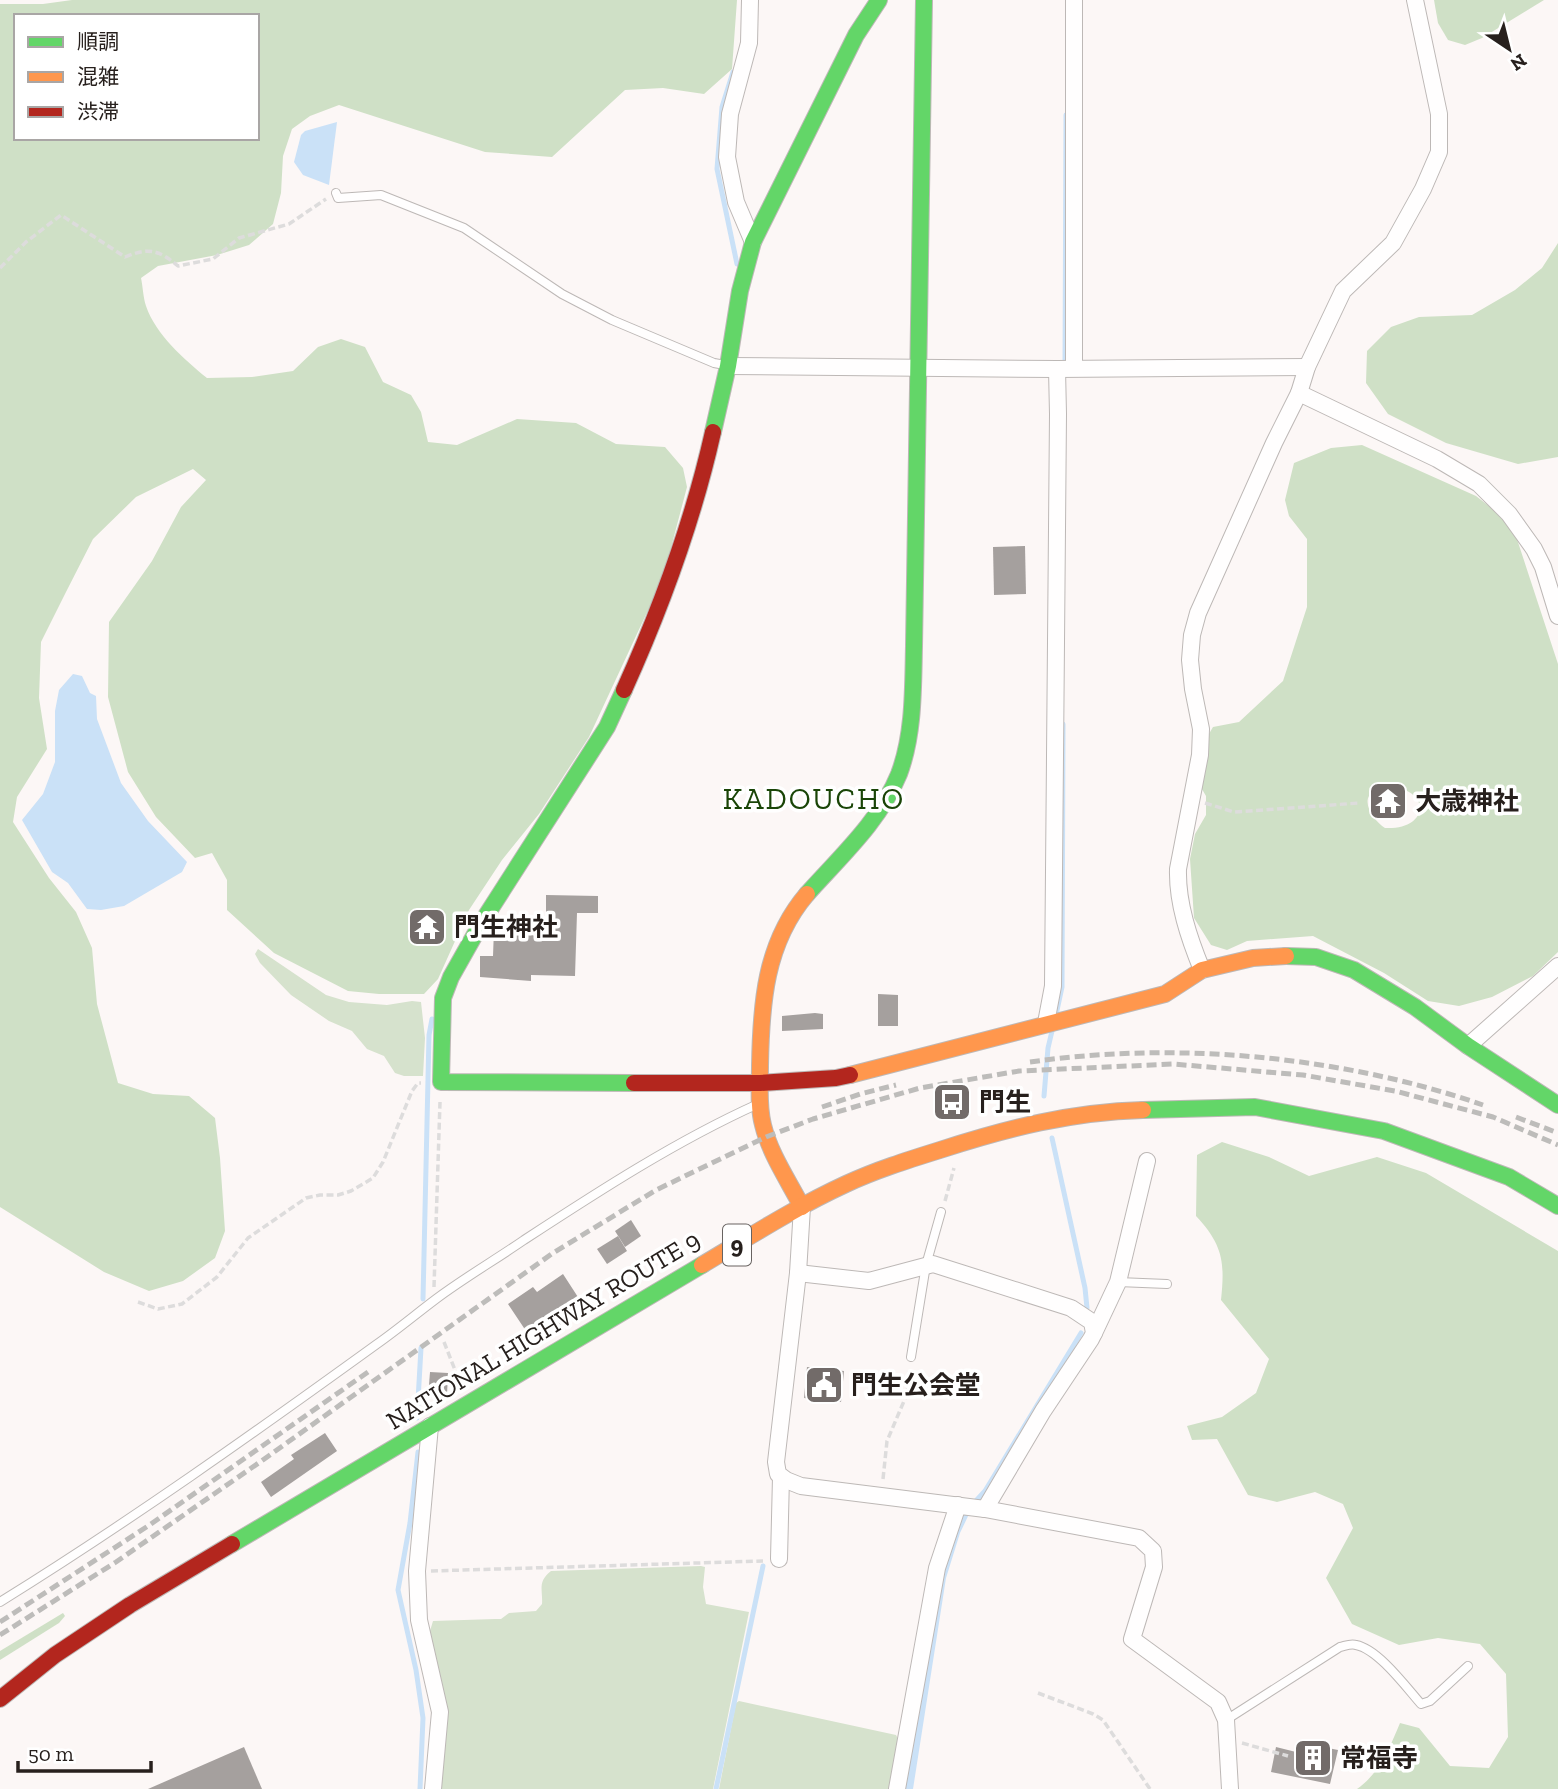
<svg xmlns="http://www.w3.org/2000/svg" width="1558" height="1789" font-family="'Zilla Slab','Noto Sans JP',serif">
<rect width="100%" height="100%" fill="#fcf7f6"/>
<g fill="#d6e2cd">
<polygon points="258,949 326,995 349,1002 387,1005 412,1001 421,1002 425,1038 423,1076 404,1076 395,1073 384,1056 367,1049 352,1031 329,1021 291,995 260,963 255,954"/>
<path d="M701,1566L705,1567L703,1587L706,1604L749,1612L713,1789H438L444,1707L430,1631L433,1621L495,1619H501L509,1613L536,1611L542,1604C543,1590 537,1582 551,1571Z"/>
<polygon points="739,1701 896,1735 901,1744 893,1789 719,1789 736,1703"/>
</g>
<g fill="#cfe0c6" fill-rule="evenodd">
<path d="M72,0H737L732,69L704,94L663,88L625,90L552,157L485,152L339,105L310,116L292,129L283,156L281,193L273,224L249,245L217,255L158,266L141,278C143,287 143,297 146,306C156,335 184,359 207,378L252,377L293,371L318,347L341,339L365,347L383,382L411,395L421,412L428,442L457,445L517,419L576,423L616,444L665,447L683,468L687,487L663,578L589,737L539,814L502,860L469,910L438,979L424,994H379L348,991L274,953L227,910V880L212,853L195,858L156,817L128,772L108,697L109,622L152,561L181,507L206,480L193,469L136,497L93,539L66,592L41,642L39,698L47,749L17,797L13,822L49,878L76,912L92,948L97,1004L118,1083L153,1094L189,1096L215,1118L220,1158L225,1231L215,1258L183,1281L149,1291L104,1272L0,1207V4H43ZM16,16H257V138H16Z"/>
<polygon points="1434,0 1544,0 1482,38 1465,45 1448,40 1438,23"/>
<polygon points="1558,243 1558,457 1518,464 1446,443 1388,414 1366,383 1367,351 1391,327 1419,317 1472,315 1515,290 1542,268"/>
<path d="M1362,445L1476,496L1512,524L1558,664V952L1533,976L1492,997L1459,1006L1428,1001L1384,973L1313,936L1247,941L1227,950L1211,945L1194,918L1190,859L1195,834L1206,815V796L1199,784L1203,744L1213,727L1239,722L1283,681L1307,607V539L1289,516L1285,500L1294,463L1331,448ZM1393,787C1432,792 1428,830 1385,828C1374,821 1358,800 1375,790C1380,787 1387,788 1393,787Z"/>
<path d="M1222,1142L1269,1157L1309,1176L1377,1157L1426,1173L1558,1251V1789H1357C1379,1774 1390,1747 1400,1723L1419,1728L1450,1766L1489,1768L1508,1737L1506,1674L1480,1644L1438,1638L1399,1645L1352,1624L1326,1578L1353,1528L1343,1504L1315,1492L1277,1502L1248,1495L1217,1439L1192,1440L1187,1426L1222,1417L1256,1393L1269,1359L1221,1300C1225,1262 1223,1245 1196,1216L1197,1155Z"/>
<polygon points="63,1613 65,1616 59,1623 0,1660 0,1651"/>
</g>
<g fill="#cae1f7">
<polygon points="337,122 329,185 303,175 294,162 301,135 305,131"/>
<polygon points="73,674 82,676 90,693 96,696 97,719 121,783 148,821 187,862 182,872 124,906 101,910 87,909 68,883 52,872 22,820 43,794 55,762 55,711 59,690"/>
<polygon points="962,1510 970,1512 960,1533 946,1578 913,1789 904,1789 939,1577"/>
</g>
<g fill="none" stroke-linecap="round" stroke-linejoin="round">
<g stroke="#cae1f7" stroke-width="5">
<polyline points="733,72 722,107 717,169 737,264"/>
<polyline points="1065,368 1066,115"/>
<polyline points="1056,1015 1062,987 1063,724"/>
<polyline points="1044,1096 1048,1048 1052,1031"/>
<polyline points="1052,1138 1085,1288 1087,1308"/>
<polyline points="423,1299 429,1035 432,1019"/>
<polyline points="417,1418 421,1348"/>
<polyline points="418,1452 410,1523 398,1590 416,1670 423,1718 420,1789"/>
<polyline points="973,1504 985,1491 1081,1333"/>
<polyline points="716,1789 763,1566"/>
</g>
</g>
<g fill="#a5a09e">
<polygon points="1025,546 1026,594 994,595 993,547"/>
<polygon points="546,895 598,896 598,913 577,913 575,976 531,975 531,981 480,977 480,956 493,956 494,929 501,918 546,919"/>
<polygon points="878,994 898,995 898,1026 878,1026"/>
<polygon points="815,1013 823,1014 823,1029 782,1031 782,1016"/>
<polygon points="631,1220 641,1236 625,1247 615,1231"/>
<polygon points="618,1236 627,1251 607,1264 597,1249"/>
<polygon points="563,1274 587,1311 544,1337 539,1330 530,1337 508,1304 533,1287 537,1292"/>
<polygon points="807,1367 844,1371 841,1402 804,1398"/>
<polygon points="430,1372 448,1373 447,1395 441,1398 428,1398"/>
<polygon points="325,1433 337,1451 271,1497 261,1482 294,1459 291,1455"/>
<polygon points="1298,1742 1338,1750 1330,1784 1271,1772 1276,1747 1296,1752"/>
<polygon points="244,1747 262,1789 148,1789"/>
</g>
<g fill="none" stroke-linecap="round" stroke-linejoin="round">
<defs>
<g id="lane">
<polyline points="336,193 338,198 381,195 464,228 562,294 612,320 714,363 725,365"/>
<polyline points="1118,1282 1167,1284"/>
<polyline points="911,1357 926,1265 941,1212"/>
<path d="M0,1602C129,1522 254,1433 377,1344C397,1330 416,1314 436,1299C464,1278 495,1260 524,1240C599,1191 676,1141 758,1104"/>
<path d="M1226,1720L1340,1647C1345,1646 1351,1643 1356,1645C1378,1649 1406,1687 1421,1704L1430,1701L1468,1666"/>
</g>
<g id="street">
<polyline points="750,0 749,43 730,114 727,157 736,202 753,242"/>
<polyline points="728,366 1057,369 1307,367"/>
<polyline points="1074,368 1074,0"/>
<polyline points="1299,393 1437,459 1479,484 1509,514 1534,549 1543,567 1558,616"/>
<path d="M1202,970C1189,938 1177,903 1178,869L1200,755L1201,729L1193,689L1190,660L1192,635L1198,613L1274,443L1299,393L1307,367L1343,291L1393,243L1423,189L1439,152V114L1415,0"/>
<polyline points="1046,1023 1053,986 1058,414 1057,369"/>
<polyline points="1468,1046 1558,966"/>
<polyline points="802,1207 798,1273 776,1462 778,1474 786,1480 801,1486 985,1509 1139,1538 1153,1551 1154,1567 1132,1639 1218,1702 1226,1720 1230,1789"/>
<polyline points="798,1273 869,1281 933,1264 1071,1308 1092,1322 1094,1333 1091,1339 1043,1411 985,1509"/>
<polyline points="1094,1333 1118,1282 1147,1161"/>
<polyline points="430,1426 417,1571 419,1620 440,1712 433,1789"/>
<polyline points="779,1559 781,1477"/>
<polyline points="897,1789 937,1568 958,1505"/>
</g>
<g id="fast">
<polyline points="713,432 728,366 740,291 753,242 856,35 879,0"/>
<polyline points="624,690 607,727 482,922 451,977 443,998 441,1082 634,1083"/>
<path d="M807,894C840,857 880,821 899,774C914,734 913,689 914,646L924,0"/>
<polyline points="1286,956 1316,957 1354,970 1415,1007 1468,1046 1558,1105"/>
<polyline points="1143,1110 1255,1107 1384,1131 1509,1177 1558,1206"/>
<polyline points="232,1544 702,1265"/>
</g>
<g id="slow">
<polyline points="850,1075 1165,994 1202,970 1253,958 1286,956"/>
<path d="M802,1207C788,1180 770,1154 763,1125C758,1106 760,1085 760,1066C761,1004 765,943 807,894"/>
<path d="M702,1265C749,1237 796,1207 846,1184C876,1170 908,1160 940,1150C1008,1128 1071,1112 1143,1110"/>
</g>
<g id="jam">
<path d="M624,690C661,608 693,521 713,432"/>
<polyline points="634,1083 760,1083 836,1078 850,1075"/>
<polyline points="0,1699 55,1655 130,1605 232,1544"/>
</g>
</defs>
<use href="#lane" stroke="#bdb8b6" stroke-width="10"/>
<use href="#street" stroke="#bdb8b6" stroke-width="18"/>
<use href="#fast" stroke="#bdb8b6" stroke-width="18"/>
<use href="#slow" stroke="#bdb8b6" stroke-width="18"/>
<use href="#jam" stroke="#bdb8b6" stroke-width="18"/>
<g stroke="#dddcdc" stroke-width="3.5" stroke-dasharray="7 3.5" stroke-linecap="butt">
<path d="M0,268L26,242L61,215L125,257C149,247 159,250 178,266L213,259L239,238L289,224L326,199"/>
<polyline points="1205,803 1234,812 1359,803"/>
<polyline points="945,1201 954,1168"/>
<polyline points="434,1287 440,1102"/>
<polyline points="138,1302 158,1309 182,1304 217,1277 248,1238 306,1198 320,1195 338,1195 351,1191 373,1178 383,1162 412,1091 418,1083 421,1083"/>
<polyline points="444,1342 459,1380"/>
<polyline points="883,1479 887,1441 907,1394 909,1369"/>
<polyline points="431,1571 763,1561"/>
<polyline points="1038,1693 1093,1714 1103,1720 1150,1789"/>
<polyline points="1242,1743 1288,1756"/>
</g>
<use href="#lane" stroke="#fffefe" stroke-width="8"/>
<use href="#street" stroke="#fffefe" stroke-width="16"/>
<use href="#fast" stroke="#63d668" stroke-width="16"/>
<use href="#slow" stroke="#ff974d" stroke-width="16"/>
<use href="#jam" stroke="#b3261e" stroke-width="16"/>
<g stroke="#bdbcba" stroke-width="5" stroke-dasharray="10 5" stroke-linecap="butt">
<path d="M1030,1062C1178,1041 1342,1056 1483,1105"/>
<polyline points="822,1107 860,1094 896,1085"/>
<polyline points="1516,1117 1558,1133"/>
<polyline points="0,1622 148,1526 368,1372"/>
<polyline points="0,1635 116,1562 260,1462 553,1253 656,1190 766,1137 813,1119 920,1088 1019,1071 1173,1064 1303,1075 1395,1091 1493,1117 1558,1145"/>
</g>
</g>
<defs>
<symbol id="temple-square" viewBox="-11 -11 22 22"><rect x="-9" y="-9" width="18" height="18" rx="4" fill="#726b69" stroke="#fff"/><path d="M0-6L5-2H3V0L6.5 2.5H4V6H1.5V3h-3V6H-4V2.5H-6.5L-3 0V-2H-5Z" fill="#fff"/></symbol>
<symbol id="bus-square" viewBox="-11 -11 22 22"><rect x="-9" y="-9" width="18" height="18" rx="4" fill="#726b69" stroke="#fff"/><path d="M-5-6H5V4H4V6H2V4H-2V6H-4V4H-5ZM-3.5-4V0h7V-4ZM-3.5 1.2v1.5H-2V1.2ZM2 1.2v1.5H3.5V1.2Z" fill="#fff"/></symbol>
<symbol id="civic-square" viewBox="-11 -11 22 22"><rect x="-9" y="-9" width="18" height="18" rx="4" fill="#726b69" stroke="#fff"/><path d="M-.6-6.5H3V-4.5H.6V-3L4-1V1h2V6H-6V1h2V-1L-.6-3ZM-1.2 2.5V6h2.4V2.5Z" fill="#fff"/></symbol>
<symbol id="building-square" viewBox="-11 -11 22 22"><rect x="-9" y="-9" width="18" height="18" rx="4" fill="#726b69" stroke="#fff"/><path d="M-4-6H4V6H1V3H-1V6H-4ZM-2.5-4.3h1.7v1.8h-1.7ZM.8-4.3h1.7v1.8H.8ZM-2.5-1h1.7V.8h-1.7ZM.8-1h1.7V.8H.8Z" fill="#fff"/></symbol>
</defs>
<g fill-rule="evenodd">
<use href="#temple-square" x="1366" y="779" width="44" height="44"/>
<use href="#temple-square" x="405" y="905" width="44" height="44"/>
<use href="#bus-square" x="930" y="1080" width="44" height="44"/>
<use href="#civic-square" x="802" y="1363" width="44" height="44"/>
<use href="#building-square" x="1291" y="1736" width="44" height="44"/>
</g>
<g text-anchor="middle" stroke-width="7" stroke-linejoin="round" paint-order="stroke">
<rect fill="#fff" stroke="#686361" stroke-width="2" x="723" y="1224.5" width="28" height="41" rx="5"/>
<g font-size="24" font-weight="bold" fill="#27201d">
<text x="737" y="1253">9</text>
</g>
<g font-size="26" font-weight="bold" fill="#27201d" stroke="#fff" text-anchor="start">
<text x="1415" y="810">大歳神社</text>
<text x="454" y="936">門生神社</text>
<text x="979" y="1111">門生</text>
<text x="851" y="1394">門生公会堂</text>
<text x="1340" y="1767">常福寺</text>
</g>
<g font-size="26" fill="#27201d" stroke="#fff">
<text transform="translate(543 1330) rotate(-31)" y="9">NATIONAL HIGHWAY ROUTE 9</text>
</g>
<g font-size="30" letter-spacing="2" fill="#1a4507" stroke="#fff">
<text x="814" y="809">KADOUCHO</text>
</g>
</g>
<rect x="14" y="14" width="245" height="126" fill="#ffffff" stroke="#a9a6a5" stroke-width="2"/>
<rect x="28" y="37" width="35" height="10" fill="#63d668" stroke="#a9a6a5" stroke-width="2"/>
<text x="77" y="49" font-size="21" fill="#27201d">順調</text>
<rect x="28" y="72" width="35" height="10" fill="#ff974d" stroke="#a9a6a5" stroke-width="2"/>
<text x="77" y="84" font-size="21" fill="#27201d">混雑</text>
<rect x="28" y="107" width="35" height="10" fill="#b3261e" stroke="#a9a6a5" stroke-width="2"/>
<text x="77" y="119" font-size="21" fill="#27201d">渋滞</text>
<g transform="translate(1509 49) rotate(145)" stroke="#ffffff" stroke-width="5" paint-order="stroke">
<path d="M0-5L12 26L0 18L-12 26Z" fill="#27201d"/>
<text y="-10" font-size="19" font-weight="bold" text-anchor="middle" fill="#27201d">N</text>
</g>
<path d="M18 1761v10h133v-10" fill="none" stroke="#27201d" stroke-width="3.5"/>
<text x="28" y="1761" font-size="21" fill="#27201d" stroke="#ffffff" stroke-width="5" paint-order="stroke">50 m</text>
</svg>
